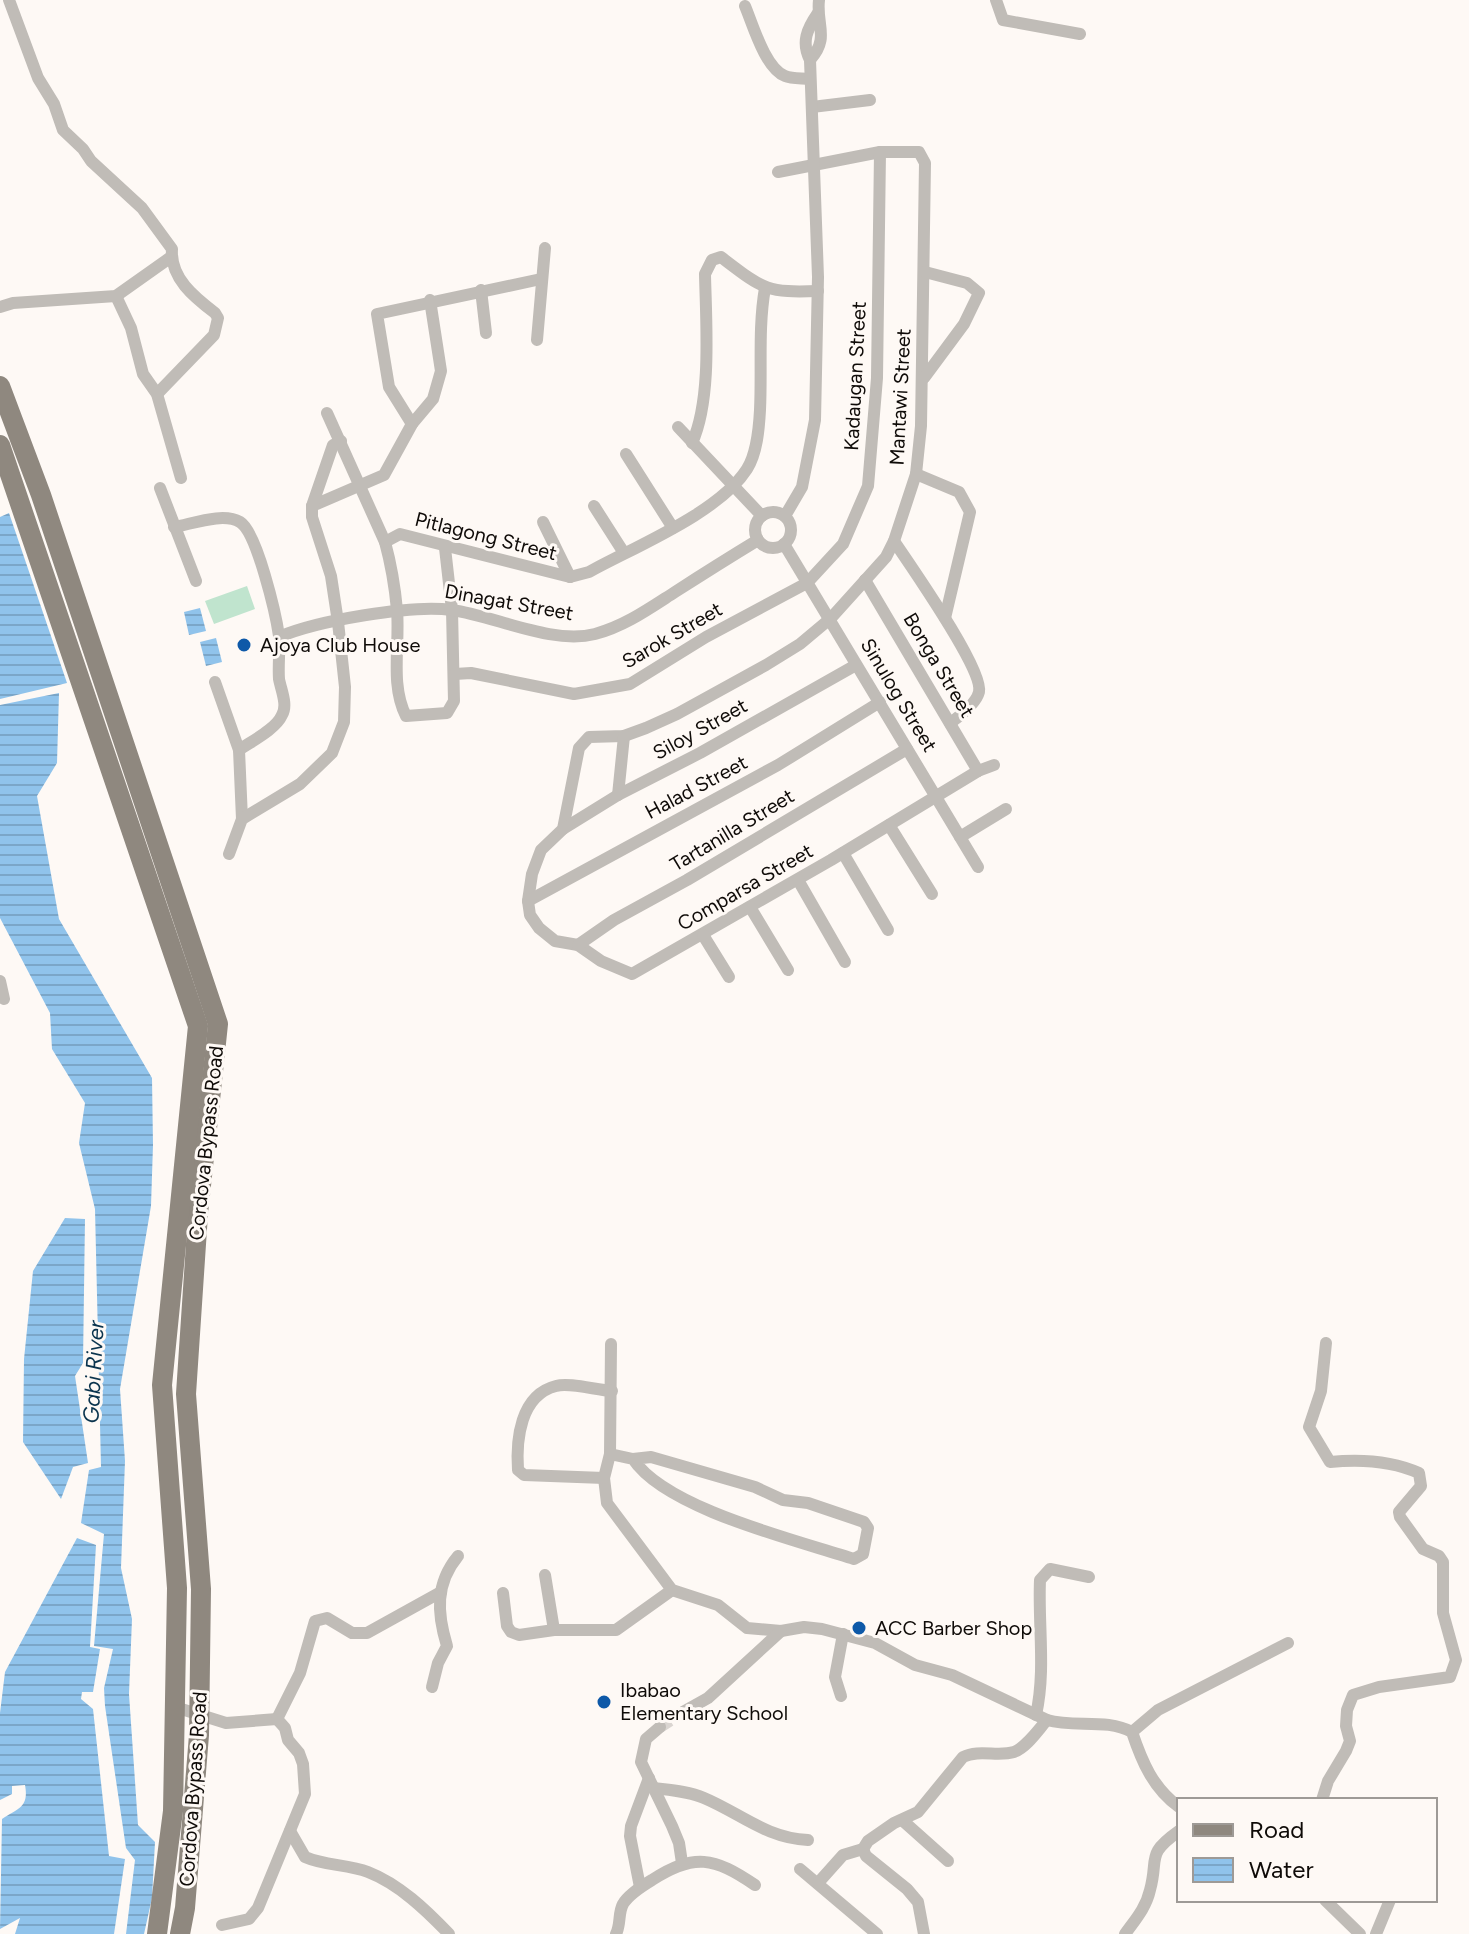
<svg xmlns="http://www.w3.org/2000/svg" width="1469" height="1934" font-family="Figtree,sans-serif">
<defs>
<pattern id="water-rules" width="6" height="5" patternUnits="userSpaceOnUse" patternTransform="scale(2)"><rect width="6" height="5" fill="#90c3eb"/><path d="M0 2.5h6" fill="none" stroke="#7ba6c8"/></pattern>
</defs>
<rect width="100%" height="100%" fill="#fef9f5"/>
<polygon fill="#c0e4ce" points="247,586 255,609 214,624 205,601"/>
<g fill="url(#water-rules)">
<polygon points="9,513 67,683 0,699 0,517"/>
<polygon points="200,608 206,631 189,635 184,612"/>
<polygon points="216,638 222,662 206,666 200,642"/>
<polygon points="59,693 57,763 37,796 59,919 152,1078 153,1145 151,1206 120,1389 125,1461 121,1568 132,1619 129,1694 138,1825 155,1842 152,1898 144,1934 126,1934 135,1860 126,1848 105,1706 104,1688 113,1649 94,1646 104,1534 81,1523 89,1470 101,1467 95,1209 79,1143 85,1103 52,1049 50,1013 0,918 0,705"/>
<polygon points="65,1218 85,1219 83,1363 75,1376 88,1463 73,1467 61,1499 23,1442 24,1359 33,1271"/>
<path d="M77,1538L96,1545L90,1647L100,1649L93,1692H82L81,1699L93,1709L109,1856L125,1859L114,1934H15L20,1918L0,1929L2,1819C19,1808 29,1807 25,1785L12,1786V1794L0,1800V1713L5,1672Z"/>
</g>
<g fill="none" stroke-linecap="round" stroke-linejoin="round">
<polyline stroke="#dad5d1" stroke-width="12" stroke-dasharray="12 6" stroke-linecap="butt" points="660,1727 683,1712"/>
<g stroke="#c0bcb7" stroke-width="12">
<path d="M9,0L38,78L54,104L63,130L83,149L91,161L142,208L172,249C170,278 194,297 215,313L218,318L214,335L157,394"/>
<polyline points="996,0 1003,20 1080,34"/>
<path d="M745,6C753,25 765,68 785,76C792,79 802,78 810,79"/>
<path d="M810,60C830,38 816,25 819,0"/>
<polyline points="812,107 870,100"/>
<polyline points="778,172 880,152 919,152 925,163 921,426 916,474 894,541 886,557 831,618 800,644 766,665 677,714 646,728 624,736 589,737 579,748 563,829 541,850 532,874 528,901 530,915 539,928 555,941 578,945 601,961 632,974 831,860 978,771 994,765"/>
<polyline points="481,290 486,333"/>
<polyline points="116,296 131,328 143,374 157,394 181,478"/>
<polyline points="0,307 13,303 116,296 171,257"/>
<polyline points="537,340 545,248"/>
<polyline points="924,378 964,324 979,293 967,283 925,272"/>
<path d="M327,413L385,542C391,564 395,588 397,610C400,645 390,685 406,716L447,713L454,701L452,610L445,548"/>
<polyline points="412,424 433,399 441,371 430,300"/>
<polyline points="678,427 762,516"/>
<path d="M692,443C712,399 706,323 705,274L712,260L721,257C763,289 766,293 818,291"/>
<polyline points="626,454 673,528"/>
<polyline points="916,474 959,492 970,512 945,618"/>
<polyline points="160,488 196,581"/>
<polyline points="312,506 384,475 412,424 389,387 377,314 541,279"/>
<polyline points="594,506 624,553"/>
<circle cx="773" cy="530" r="18"/>
<path d="M785,516L802,487L815,420L818,277L810,60C801,42 807,29 818,13"/>
<polyline points="543,522 570,577"/>
<path d="M174,527C192,524 223,512 240,522C257,532 276,615 279,636C280,651 278,665 279,679C281,690 288,705 282,715C276,729 252,741 239,750"/>
<path d="M894,541C910,565 984,670 979,692C976,704 960,716 950,723"/>
<path d="M385,542L400,534L570,577L589,572C634,547 719,513 747,469C757,453 759,429 760,410C762,369 758,328 765,288"/>
<polyline points="784,544 978,867"/>
<polyline points="865,580 978,771"/>
<path d="M279,637C316,621 412,604 452,610C495,616 552,645 595,634C625,626 650,608 675,592C703,574 730,557 758,540"/>
<polyline points="455,674 471,673 574,694 630,684 706,637 807,583 843,544 868,486 877,378 880,152"/>
<polyline points="215,682 239,750 242,819"/>
<polyline points="618,795 624,736"/>
<polyline points="889,825 932,894"/>
<polyline points="563,829 618,795 700,753 856,665"/>
<polyline points="960,837 1006,809"/>
<polyline points="843,853 888,930"/>
<polyline points="229,854 242,819 300,784 332,753 344,722 345,687 338,622 331,576 312,517 312,506 333,445 341,441"/>
<polyline points="798,880 845,962"/>
<polyline points="528,901 778,765 880,702"/>
<polyline points="750,907 788,970"/>
<polyline points="703,935 729,977"/>
<polyline points="578,945 614,920 687,880 907,749"/>
<polyline points="0,981 4,999"/>
<path d="M611,1344L610,1454L604,1478L607,1503L672,1590L718,1605L747,1628L781,1631L804,1627L822,1629L875,1643L915,1665L952,1675L1047,1720C1075,1728 1106,1718 1132,1732C1142,1762 1153,1788 1179,1807"/>
<path d="M610,1454L633,1459L651,1457L755,1487L783,1500L808,1503L864,1522L868,1528L863,1554L854,1559C796,1540 666,1509 633,1459"/>
<path d="M604,1478L524,1475L518,1470C516,1440 520,1395 556,1386C569,1382 596,1390 612,1391"/>
<polyline points="545,1575 554,1630"/>
<polyline points="503,1593 507,1626 511,1632 519,1635 554,1630 616,1630 672,1590"/>
<path d="M432,1687L438,1663L447,1646C437,1613 435,1584 458,1556"/>
<polyline points="841,1696 835,1677 843,1634"/>
<polyline points="175,1707 226,1723 277,1719"/>
<polyline points="683,1712 708,1698 781,1631"/>
<path d="M1036,1715C1046,1670 1038,1625 1040,1580L1050,1569L1089,1577"/>
<polyline points="660,1727 646,1739 641,1762 672,1826 679,1843 682,1863"/>
<polyline points="1132,1732 1158,1710 1288,1643"/>
<path d="M654,1788C670,1790 688,1791 704,1798C740,1813 766,1838 808,1840"/>
<path d="M1322,1800L1328,1781L1346,1751L1350,1741L1346,1726L1347,1710L1353,1695L1379,1687L1450,1677L1456,1660L1443,1613V1562L1439,1556L1423,1549L1400,1517L1399,1512L1421,1486L1419,1473C1392,1461 1360,1459 1330,1462L1309,1427L1321,1391L1326,1343"/>
<polyline points="902,1820 948,1861"/>
<path d="M290,1831L305,1857C325,1866 348,1864 368,1872C399,1884 426,1910 449,1934"/>
<polyline points="863,1849 866,1856 907,1889 918,1902 924,1934"/>
<polyline points="800,1869 877,1934"/>
<path d="M818,1883L843,1855L863,1849L868,1841L894,1823L918,1812L963,1757C979,1749 998,1757 1014,1752C1027,1747 1038,1730 1047,1720"/>
<polyline points="640,1887 630,1836 631,1826 649,1778"/>
<polyline points="1325,1900 1360,1934"/>
<polyline points="222,1925 249,1919 258,1908 305,1794 303,1764 299,1753 288,1740 285,1728 277,1719 300,1673 315,1621 327,1618 352,1633 367,1633 441,1592"/>
<path d="M616,1934C621,1924 618,1913 623,1904C629,1894 642,1886 652,1880C694,1853 714,1857 755,1885"/>
<path d="M1125,1934C1135,1920 1146,1908 1150,1890C1159,1858 1145,1855 1179,1831"/>
<polyline points="1376,1934 1390,1900"/>
</g>
<g stroke="#8f887f" stroke-width="20">
<polyline points="0,386 41,495 218,1024 198,1214 186,1394 201,1589 199,1735 185,1908 180,1934"/>
<polyline points="0,445 198,1026 162,1385 177,1588 173,1811 157,1934"/>
</g>
</g>
<g fill="#0e59a8" stroke="#fef9f5" stroke-width="3">
<circle cx="244" cy="645" r="8"/>
<circle cx="859" cy="1628" r="8"/>
<circle cx="604" cy="1702" r="8"/>
</g>
<g text-anchor="middle" stroke-width="6" stroke-linejoin="round" paint-order="stroke">
<g font-size="20" fill="#0f0b08" stroke="#fef9f5">
<text transform="translate(855 376) rotate(-87)" y="7">Kadaugan Street</text>
<text transform="translate(900 397) rotate(-87)" y="7">Mantawi Street</text>
<text transform="translate(486 536) rotate(14)" y="7">Pitlagong Street</text>
<text transform="translate(509 602) rotate(10)" y="7">Dinagat Street</text>
<text transform="translate(672 635) rotate(-30)" y="7">Sarok Street</text>
<text transform="translate(939 665) rotate(59)" y="7">Bonga Street</text>
<text transform="translate(899 695) rotate(59)" y="7">Sinulog Street</text>
<text transform="translate(700 729) rotate(-29)" y="7">Siloy Street</text>
<text transform="translate(696 787) rotate(-28)" y="7">Halad Street</text>
<text transform="translate(732 830) rotate(-31)" y="7">Tartanilla Street</text>
<text transform="translate(745 887) rotate(-30)" y="7">Comparsa Street</text>
<text transform="translate(206 1143) rotate(-84)" y="7">Cordova Bypass Road</text>
<text transform="translate(193 1789) rotate(-86)" y="7">Cordova Bypass Road</text>
</g>
<g font-size="20" fill="#0f0b08" stroke="#fef9f5" text-anchor="start">
<text x="260" y="652">Ajoya Club House</text>
<text x="875" y="1635">ACC Barber Shop</text>
<text x="620" y="1697">Ibabao<tspan x="620" dy="23">Elementary School</tspan></text>
</g>
<g font-size="22" font-style="italic" fill="#0b344e" stroke="#fef9f5">
<text transform="translate(93 1372) rotate(-87)" y="8">Gabi River</text>
</g>
</g>
<rect x="1177" y="1798" width="260" height="104" fill="#fef9f5" stroke="#9e9a96" stroke-width="2"/>
<rect x="1193" y="1824" width="40" height="12" fill="#8f887f" stroke="#9e9a96" stroke-width="2"/>
<text x="1249" y="1838" font-size="24" fill="#0f0b08">Road</text>
<rect x="1193" y="1858" width="40" height="24" fill="url(#water-rules)" stroke="#9e9a96" stroke-width="2"/>
<text x="1249" y="1878" font-size="24" fill="#0f0b08">Water</text>
</svg>
